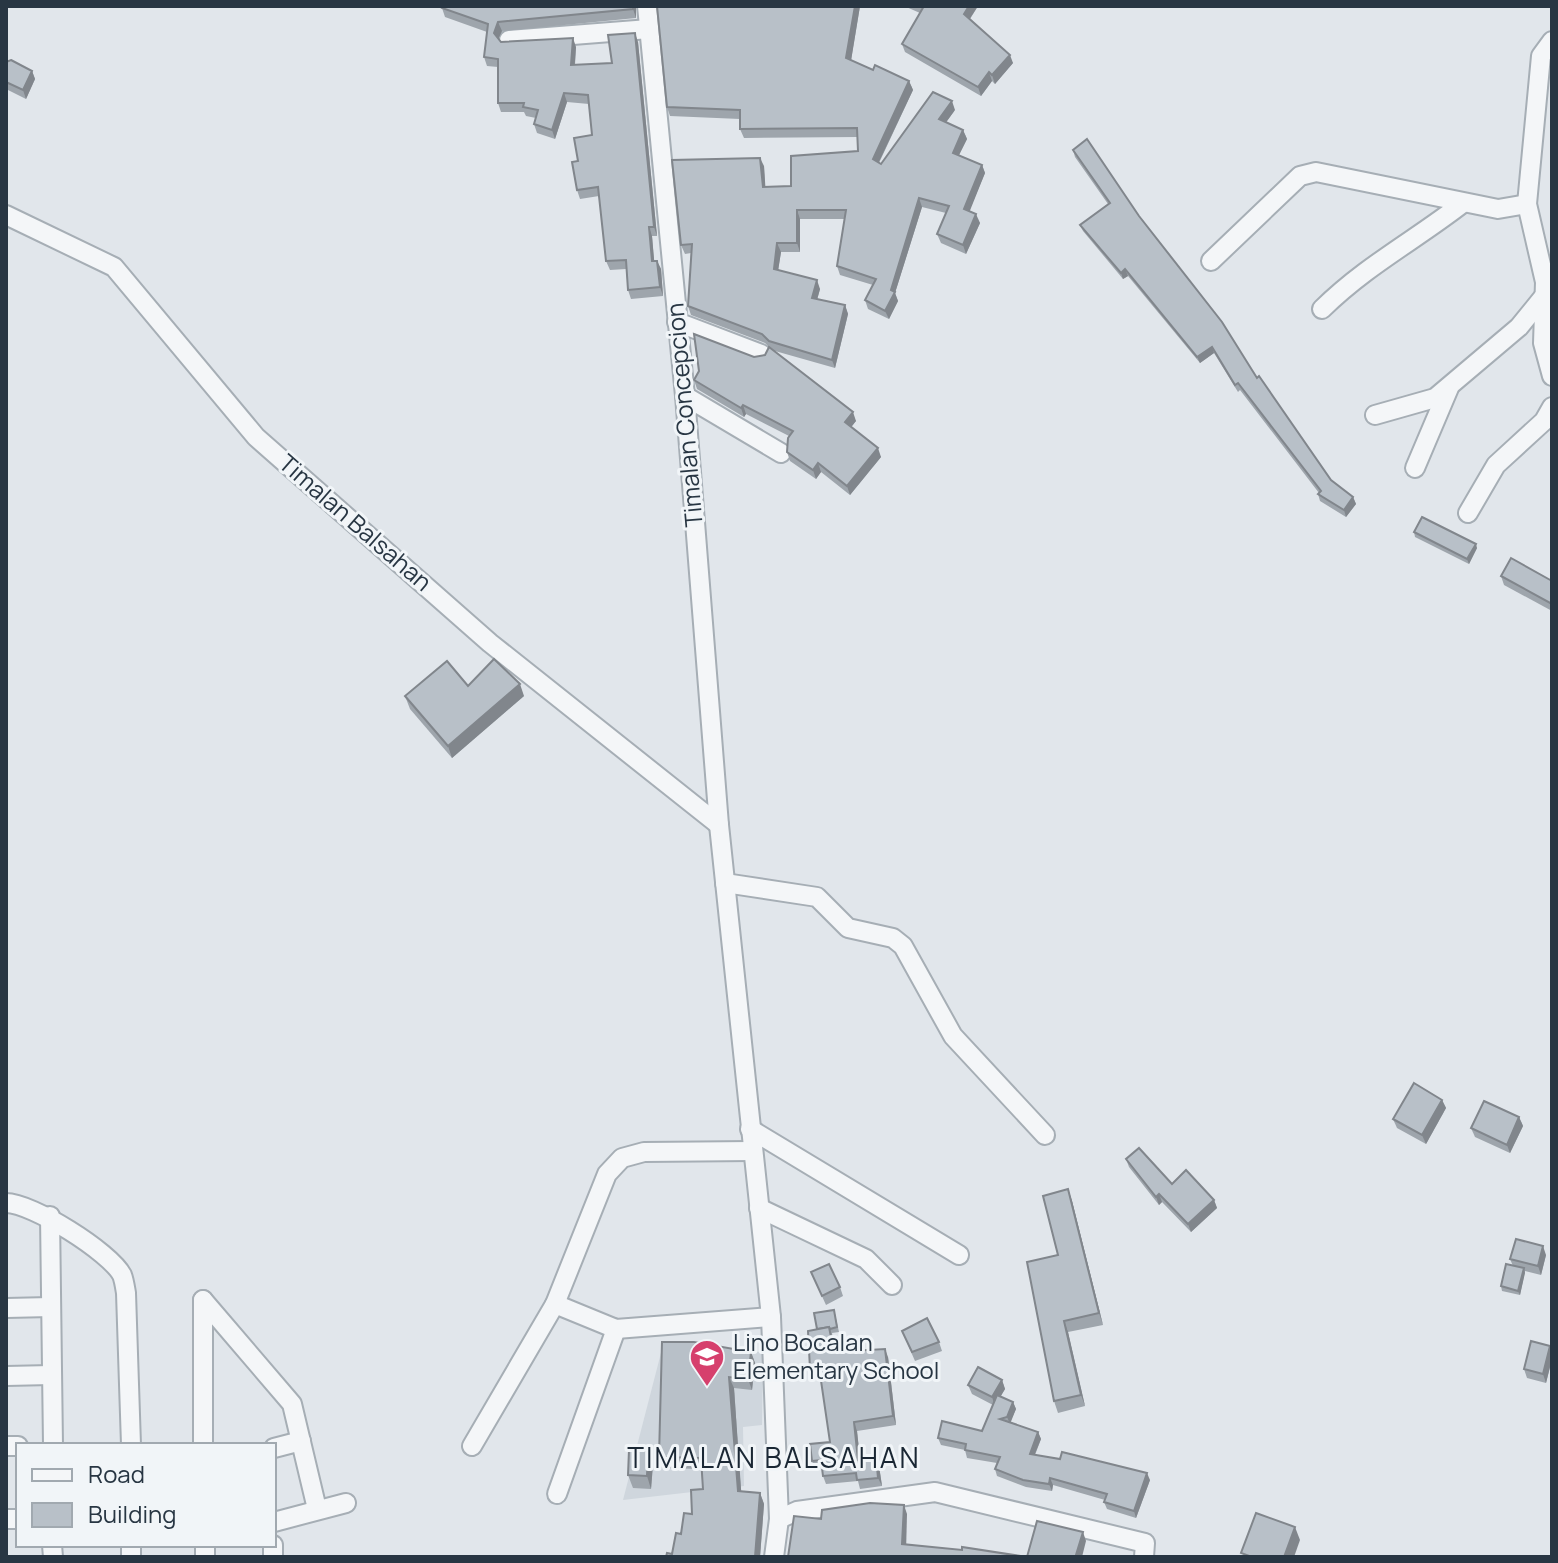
<svg xmlns="http://www.w3.org/2000/svg" width="1558" height="1563" font-family="Manrope,sans-serif">
<rect width="100%" height="100%" fill="#e1e6eb"/>
<polygon fill="#cfd6dd" points="662,1349 763,1352 762,1425 743,1427 744,1486 623,1500"/>
<g fill="none" stroke-linecap="round" stroke-linejoin="round">
<defs>
<g id="minor">
<polyline points="647,6 685,396 719,825 771,1317 779,1519 774,1557"/>
<polyline points="509,40 649,29"/>
<polyline points="1552,41 1541,56 1527,204 1545,282 1543,343 1552,376"/>
<polyline points="6,215 114,267 256,437 490,643 719,825"/>
<polyline points="1211,261 1300,176 1316,172 1498,209 1527,204"/>
<path d="M1322,309C1367,265 1414,241 1463,203"/>
<polyline points="677,322 761,354"/>
<polyline points="685,396 781,453"/>
<polyline points="1375,415 1435,398 1519,327 1545,295"/>
<polyline points="1415,468 1449,388"/>
<polyline points="1468,513 1496,465 1544,421 1552,407"/>
<polyline points="725,883 817,897 848,928 893,938 903,946 953,1036 1045,1135"/>
<polyline points="750,1129 959,1255"/>
<path d="M6,1203C32,1203 110,1252 122,1275C124,1280 125,1287 126,1293L131,1445"/>
<polyline points="759,1208 866,1259 892,1285"/>
<polyline points="50,1216 53,1445"/>
<polyline points="203,1300 292,1404 317,1509"/>
<polyline points="203,1300 203,1445"/>
<polyline points="555,1304 616,1329 771,1317"/>
<polyline points="6,1308 51,1307"/>
<polyline points="6,1376 51,1375"/>
<polyline points="6,1446 18,1446"/>
<polyline points="472,1446 555,1304 607,1174 622,1158 644,1152 752,1151"/>
<polyline points="274,1448 301,1441"/>
<polyline points="557,1494 616,1329"/>
<polyline points="6,1519 18,1519"/>
<polyline points="779,1519 797,1511 935,1492 1145,1543 1144,1557"/>
<polyline points="274,1522 346,1503"/>
<polyline points="52,1545 53,1557"/>
<polyline points="131,1545 131,1557"/>
<polyline points="205,1545 205,1557"/>
<polyline points="273,1545 273,1557"/>
</g>
</defs>
<use href="#minor" stroke="#a6aeb5" stroke-width="22"/>
<use href="#minor" stroke="#f4f6f8" stroke-width="18"/>
</g>
<g fill="#9ea5ac">
<polygon points="636,6 636,18 502,31 498,39 501,42 576,47 575,65 612,63 638,42 657,236 652,236 654,261 657,261 661,269 663,296 631,299 628,290 626,269 610,270 606,261 599,196 580,199 577,190 578,161 592,135 589,104 567,102 555,139 537,133 534,124 536,118 526,116 524,112 501,112 498,103 498,67 487,66 484,57 487,32 445,17 442,8"/>
<polygon points="657,6 860,6 851,60 873,70 909,81 913,90 879,163 881,164 955,110 946,122 963,130 967,139 959,155 982,165 985,173 969,211 980,223 966,254 941,243 937,234 946,213 922,207 895,293 898,301 889,319 868,309 865,300 873,285 840,275 837,266 845,219 800,219 800,252 781,252 778,270 820,289 817,300 845,305 848,314 835,368 775,351 856,421 851,427 881,457 850,495 821,472 816,479 790,461 787,452 789,436 746,414 744,417 697,389 694,380 754,357 765,355 769,347 765,343 691,315 688,306 691,253 685,254 681,245 764,166 765,187 791,186 858,151 857,137 744,138 740,129 740,119 670,116 667,107"/>
<polygon points="904,6 978,6 970,19 1013,63 995,84 992,81 981,96 905,52 902,44 920,13"/>
<polygon points="6,62 32,71 35,79 26,99 6,89"/>
<polygon points="1073,150 1139,216 1331,480 1353,497 1356,504 1346,517 1320,501 1318,494 1319,493 1240,390 1238,392 1214,353 1200,363 1128,276 1123,279 1083,231 1080,225 1108,204 1075,157"/>
<polygon points="1414,532 1477,548 1469,564 1415,537"/>
<polygon points="1501,576 1552,581 1552,611 1504,585"/>
<polygon points="468,686 524,696 452,758 410,709 405,696"/>
<polygon points="1442,1100 1446,1108 1426,1144 1397,1128 1393,1119"/>
<polygon points="1519,1117 1523,1126 1510,1153 1475,1137 1471,1128"/>
<polygon points="1126,1159 1172,1184 1214,1200 1217,1208 1191,1232 1162,1202 1159,1205 1129,1167"/>
<polygon points="1068,1189 1072,1201 1103,1325 1068,1332 1085,1406 1058,1413 1054,1401 1058,1255"/>
<polygon points="1546,1255 1541,1275 1525,1271 1520,1295 1502,1291 1501,1286 1513,1266 1510,1259"/>
<polygon points="811,1272 840,1287 843,1296 826,1305"/>
<polygon points="835,1314 839,1332 832,1333 835,1352 888,1357 896,1425 857,1431 860,1459 876,1457 879,1466 882,1486 860,1489 858,1481 826,1484 823,1476 822,1468 815,1469 812,1461 830,1442 821,1376 813,1377 810,1369 817,1329"/>
<polygon points="902,1331 939,1342 942,1351 915,1361"/>
<polygon points="1550,1346 1552,1352 1552,1359 1546,1383 1527,1378 1524,1369"/>
<polygon points="751,1352 755,1363 752,1390 734,1388 741,1492 760,1493 764,1504 760,1557 666,1557 672,1554 703,1489 701,1469 663,1468 659,1457"/>
<polygon points="1002,1380 1005,1389 1000,1397 1013,1402 1016,1409 1010,1422 1038,1432 1041,1439 1035,1455 1150,1480 1136,1518 1107,1509 1104,1502 1105,1500 1053,1485 1052,1491 1026,1487 997,1476 995,1469 997,1463 967,1458 965,1450 941,1445 938,1438 982,1431 993,1405 972,1394 968,1385"/>
<polygon points="648,1451 653,1464 651,1489 633,1488 628,1475"/>
</g>
<g fill="#81868c">
<polygon points="633,6 636,6 636,18 633,9"/>
<polygon points="855,6 860,6 850,67 846,58"/>
<polygon points="969,6 978,6 967,23 964,14"/>
<polygon points="498,22 502,31 497,42 494,33"/>
<polygon points="635,33 638,42 657,236 654,227"/>
<polygon points="573,38 576,47 574,74 571,65"/>
<polygon points="1010,55 1013,63 995,84 992,75"/>
<polygon points="32,71 35,79 26,99 23,90"/>
<polygon points="989,72 992,81 981,96 978,87"/>
<polygon points="909,81 913,90 876,168 873,159"/>
<polygon points="564,93 567,102 555,139 552,130"/>
<polygon points="952,101 955,110 942,128 939,119"/>
<polygon points="963,130 967,139 956,161 953,153"/>
<polygon points="760,158 764,166 766,196 763,187"/>
<polygon points="982,165 985,173 967,218 964,209"/>
<polygon points="919,198 922,207 895,293 898,301 889,319 885,311"/>
<polygon points="797,210 800,219 800,252 797,243"/>
<polygon points="976,214 980,223 966,254 963,245"/>
<polygon points="649,227 652,236 655,270 652,261"/>
<polygon points="777,243 781,252 777,278 774,269"/>
<polygon points="657,261 661,269 663,296 660,287"/>
<polygon points="1125,269 1128,276 1123,279 1121,273"/>
<polygon points="817,280 820,289 815,307 812,298"/>
<polygon points="845,305 848,314 835,368 832,360"/>
<polygon points="1212,347 1214,353 1200,363 1197,357"/>
<polygon points="743,405 746,414 744,417 741,408"/>
<polygon points="853,412 856,421 848,431 845,422"/>
<polygon points="878,448 881,457 850,495 847,486"/>
<polygon points="818,463 821,472 816,479 813,470"/>
<polygon points="1353,497 1356,504 1346,517 1344,510"/>
<polygon points="1476,544 1477,548 1469,564 1467,559"/>
<polygon points="520,684 524,696 452,758 448,746"/>
<polygon points="1442,1100 1446,1108 1426,1144 1422,1135"/>
<polygon points="1519,1117 1523,1126 1510,1153 1507,1145"/>
<polygon points="1068,1189 1072,1201 1103,1325 1099,1313"/>
<polygon points="1159,1194 1162,1202 1159,1205 1156,1197"/>
<polygon points="1214,1200 1217,1208 1191,1232 1188,1224"/>
<polygon points="1543,1246 1546,1255 1541,1275 1538,1266"/>
<polygon points="1524,1268 1525,1273 1520,1295 1518,1291"/>
<polygon points="1064,1321 1068,1332 1085,1406 1081,1395"/>
<polygon points="1550,1346 1552,1352 1552,1359 1546,1383 1543,1374"/>
<polygon points="885,1349 888,1357 896,1425 893,1416"/>
<polygon points="751,1352 755,1363 752,1390 748,1379"/>
<polygon points="729,1377 734,1388 742,1503 738,1491"/>
<polygon points="1002,1380 1005,1389 995,1406 992,1397"/>
<polygon points="1013,1402 1016,1409 1010,1424 1007,1417"/>
<polygon points="854,1422 857,1431 861,1468 858,1460"/>
<polygon points="1038,1432 1041,1439 1032,1461 1030,1454"/>
<polygon points="648,1451 653,1464 651,1489 647,1476"/>
<polygon points="876,1457 879,1466 882,1486 878,1478"/>
<polygon points="1147,1473 1150,1480 1136,1518 1134,1511"/>
<polygon points="1050,1478 1053,1485 1052,1491 1049,1484"/>
<polygon points="760,1493 764,1504 760,1557 755,1557"/>
<polygon points="904,1505 907,1514 906,1553 902,1544"/>
<polygon points="1295,1527 1300,1540 1294,1557 1284,1557"/>
<polygon points="1083,1532 1086,1541 1082,1557 1076,1555"/>
</g>
<g fill="#b8c0c8" stroke="#81868c" stroke-width="2">
<polygon points="443,6 633,6 633,9 498,22 494,33 501,42 573,38 571,65 612,63 608,35 635,33 654,227 649,227 652,261 657,261 660,287 628,290 626,260 606,261 598,187 577,190 572,162 578,161 574,138 592,135 588,95 564,93 552,130 534,124 538,110 523,107 524,103 498,103 498,59 484,57 488,24 442,8"/>
<polygon points="657,6 855,6 846,58 873,70 875,65 909,81 873,159 881,164 933,92 952,101 939,119 963,130 953,153 982,165 964,209 976,214 963,245 937,234 949,206 919,198 891,290 895,292 885,311 865,300 876,279 837,266 846,210 797,210 797,243 777,243 774,269 817,280 812,298 845,305 832,360 769,341 762,334 688,306 692,244 681,245 672,160 760,158 763,187 791,186 791,156 858,151 857,128 740,129 740,110 667,107"/>
<polygon points="923,6 969,6 964,14 1010,55 992,75 989,72 978,87 902,44 924,6"/>
<polygon points="11,60 32,71 23,90 6,82 6,62"/>
<polygon points="1087,139 1139,216 1222,322 1257,378 1259,376 1331,480 1353,497 1344,510 1318,494 1321,491 1238,383 1235,385 1212,347 1197,357 1125,269 1121,273 1080,225 1110,203 1073,150"/>
<polygon points="694,334 754,357 765,355 769,347 853,412 845,422 878,448 847,486 818,463 813,470 787,452 788,438 793,431 743,405 741,408 694,380 699,371"/>
<polygon points="1422,517 1476,544 1467,559 1414,532"/>
<polygon points="1511,558 1552,581 1552,604 1501,576"/>
<polygon points="494,659 520,684 448,746 405,696 447,661 468,686"/>
<polygon points="1414,1083 1442,1100 1422,1135 1393,1119"/>
<polygon points="1484,1101 1519,1117 1507,1145 1471,1128"/>
<polygon points="1139,1148 1172,1184 1186,1170 1214,1200 1188,1224 1159,1194 1156,1197 1126,1159"/>
<polygon points="1068,1189 1099,1313 1064,1321 1081,1395 1054,1401 1027,1262 1058,1255 1043,1196"/>
<polygon points="1516,1239 1543,1246 1538,1266 1510,1259"/>
<polygon points="829,1264 840,1287 822,1296 811,1272"/>
<polygon points="1506,1264 1524,1268 1518,1291 1501,1286"/>
<polygon points="834,1310 837,1327 830,1329 829,1327 817,1329 814,1313"/>
<polygon points="927,1318 939,1342 912,1352 902,1331"/>
<polygon points="829,1327 834,1352 885,1349 893,1416 854,1422 858,1460 876,1457 878,1478 857,1480 856,1473 823,1476 821,1460 812,1461 810,1444 830,1442 819,1367 810,1369 808,1331"/>
<polygon points="1531,1341 1550,1346 1543,1374 1524,1369"/>
<polygon points="662,1342 694,1342 751,1352 748,1379 729,1377 738,1491 760,1493 755,1557 666,1557 667,1553 672,1554 676,1533 681,1534 684,1513 692,1514 691,1490 703,1489 701,1458 659,1457"/>
<polygon points="978,1367 1002,1380 992,1397 968,1385"/>
<polygon points="997,1395 1013,1402 1007,1417 1000,1419 1038,1432 1030,1454 1060,1459 1062,1452 1147,1473 1134,1511 1104,1502 1107,1494 1050,1478 1049,1484 1023,1480 995,1469 1000,1457 965,1450 966,1444 938,1438 942,1421 982,1431"/>
<polygon points="629,1450 648,1451 647,1476 628,1475"/>
<polygon points="870,1503 904,1505 902,1544 962,1550 962,1547 1027,1557 1037,1521 1083,1532 1076,1555 1081,1557 788,1557 794,1516 821,1519 822,1510"/>
<polygon points="1256,1513 1295,1527 1284,1557 1252,1557 1241,1553"/>
</g>
<defs>
<symbol id="school-pin" viewBox="-11 -11 22 30"><path d="M0 17L-7.5 6A9.5 9.5 0 1 1 7.5 6Z" fill="#d6406d" stroke="#f1f5f8"/><path d="M0-5L7-2L0 1L-7-2ZM-4 1L0 2.5L4 1V4Q0 6-4 4Z" fill="#fff"/></symbol>
</defs>
<g fill-rule="evenodd">
<use href="#school-pin" x="687" y="1337" width="40" height="54"/>
</g>
<g text-anchor="middle" stroke-width="6" stroke-linejoin="round" paint-order="stroke">
<g font-size="24" fill="#283643" stroke="#f1f5f8">
<text transform="translate(685 415) rotate(-95)" y="8">Timalan Concepcion</text>
<text transform="translate(355 523) rotate(41)" y="8">Timalan Balsahan</text>
</g>
<g font-size="24" fill="#283643" stroke="#f1f5f8" text-anchor="start">
<text x="733" y="1351">Lino Bocalan<tspan x="733" dy="28">Elementary School</tspan></text>
</g>
<g font-size="28" letter-spacing="2" fill="#1a2734" stroke="#f1f5f8">
<text x="774" y="1468">TIMALAN BALSAHAN</text>
</g>
</g>
<rect width="1558" height="1563" fill="none" stroke="#283643" stroke-width="16"/>
<rect x="16" y="1443" width="260" height="104" fill="#f1f5f8" stroke="#a1a9b0" stroke-width="2"/>
<rect x="32" y="1469" width="40" height="12" fill="#f4f6f8" stroke="#a1a9b0" stroke-width="2"/>
<text x="88" y="1483" font-size="24" fill="#283643">Road</text>
<rect x="32" y="1503" width="40" height="24" fill="#b8c0c8" stroke="#a1a9b0" stroke-width="2"/>
<text x="88" y="1523" font-size="24" fill="#283643">Building</text>
</svg>
